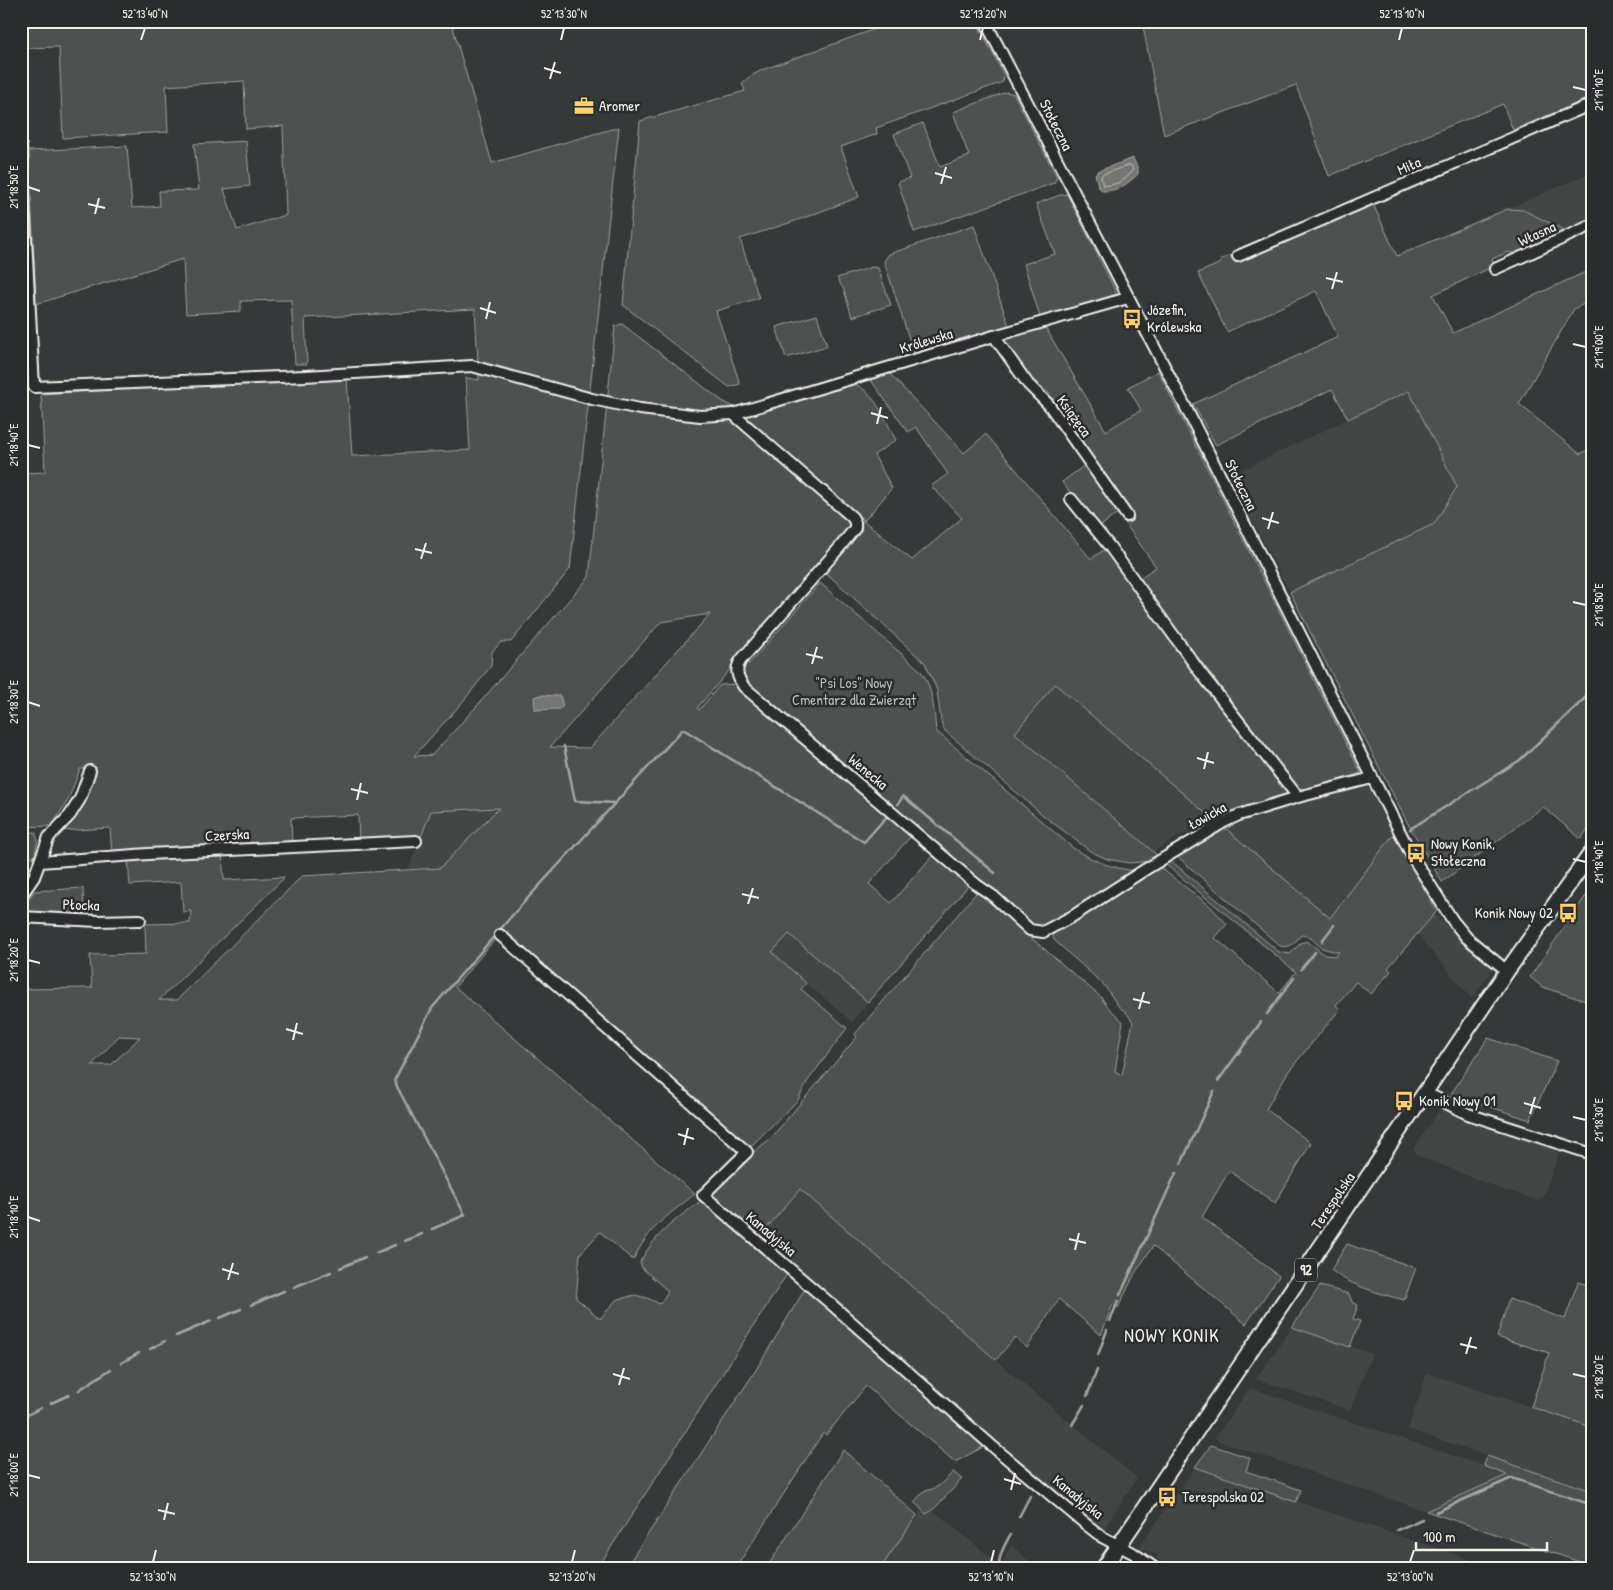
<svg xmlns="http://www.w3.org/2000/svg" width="1613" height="1590" font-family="'Patrick Hand',sans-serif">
<rect width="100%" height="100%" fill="#363939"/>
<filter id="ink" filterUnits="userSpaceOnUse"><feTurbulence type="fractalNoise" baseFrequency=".02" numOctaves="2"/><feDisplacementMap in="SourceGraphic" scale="10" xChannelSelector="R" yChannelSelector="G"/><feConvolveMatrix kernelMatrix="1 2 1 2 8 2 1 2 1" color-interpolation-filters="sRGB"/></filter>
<g filter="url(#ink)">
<g fill="#434645">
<polygon points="1592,172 1592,223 1570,233 1523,210 1507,209"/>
<polygon points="1408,390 1457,487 1434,524 1290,592 1229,476"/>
<polygon points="1055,684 1212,818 1154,851 1014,733"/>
<polygon points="1367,781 1393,835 1330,918 1224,827 1297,802"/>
<polygon points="500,808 440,868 408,870 431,811"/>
<polygon points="1434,914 1492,970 1472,999 1417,934"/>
<polygon points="788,934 868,1002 852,1022 771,953"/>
<polygon points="1442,1107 1561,1148 1543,1197 1537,1201 1508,1190 1508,1192 1419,1156 1413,1149"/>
<polygon points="800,1189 1020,1381 1137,1478 1102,1532 759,1237"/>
<polygon points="1292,1327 1372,1354 1350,1410 1256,1379"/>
<polygon points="1427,1373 1592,1427 1592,1491 1408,1429"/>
<polygon points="1250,1388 1484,1466 1507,1474 1426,1511 1219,1441 1215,1438"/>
<polygon points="1195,1467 1498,1569 1171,1569 1156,1558 1158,1555 1139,1548"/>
<polygon points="921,1510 926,1514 933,1510 1001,1566 1011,1545 1038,1569 880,1569"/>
</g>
<g fill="#4e514f" stroke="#a1a19c" fill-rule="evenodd">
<path d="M21,21H451L492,163L619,127L570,569L511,642H501L492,652L491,666L461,704L414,756L432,755L475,708L589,577L615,326L622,324L722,401L736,408L725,410L853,526L697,708L699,710L720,685L736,684L912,835L869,884L891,903L934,854L969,885L868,1002L789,934L772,952L806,983L801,989L847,1028L807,1082L798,1100L750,1147L502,931L455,987L695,1194C666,1217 650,1226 633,1260L600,1232L580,1254L576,1298L600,1319L616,1300L635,1295L647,1298L660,1304L668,1291L642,1268L640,1262C655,1234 677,1218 701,1201L787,1274L597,1569H21V989L92,988L90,955L146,954L145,924L190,923L191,911L183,912L181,882L130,885L128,860L222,854L224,880L285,877L159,1000H177L302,876L440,868L499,808L431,811L421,837L359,841L358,815L291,818L292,844L112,853L110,828L59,831L72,823L78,813L97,768L80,769L68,800L52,826L21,827V473L45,472L41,394L347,378L352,456L470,450L466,378L479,380L475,309L305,318L307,364H295L291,300L241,301V311L186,314L183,259L36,304L29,151L127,146L132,208L160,206L159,191L199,190L194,144L246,141L250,186L224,189L237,230L286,215L283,126L246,129L244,81L166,86L168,132L63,138L59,47L23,48L21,46ZM710,614L590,748L550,747L661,622ZM119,1036L140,1037L111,1065H92Z"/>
<polygon points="915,21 976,21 1004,75 1003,82 876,128 877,134 841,147 859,197 798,220 740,239 759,298 716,311 740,384 729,387 623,305 640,121 745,91 742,83 749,77 762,70 886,25"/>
<polygon points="1142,21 1592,21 1592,97 1513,130 1503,104 1329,176 1296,85 1164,135"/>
<polygon points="1006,92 1014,94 1057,177 1054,183 914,232 898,182 910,178 894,134 923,123 940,167 969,156 953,112"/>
<polygon points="1067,194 1117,294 1040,317 1024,264 1055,254 1036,204 1060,195"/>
<polygon points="1373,204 1397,256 1507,209 1523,210 1570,233 1519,255 1508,252 1492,259 1494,266 1433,295 1453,333 1592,269 1592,300 1574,309 1519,404 1580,454 1592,448 1592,823 1581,839 1543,807 1442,882 1407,822 1290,592 1434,524 1457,487 1409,391 1348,419 1332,389 1216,445 1193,404 1338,337 1316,291 1227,332 1198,273 1221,263 1220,260 1232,255 1235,263"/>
<polygon points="974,225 1009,326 914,354 884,261 889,254"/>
<polygon points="872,267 878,268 891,305 852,317 844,290 837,278"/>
<polygon points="817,315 827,346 786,358 776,327"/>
<polygon points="1045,327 1106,431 1141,410 1128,387 1158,371 1361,773 1310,789 1298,788 1138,579 1156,567 1125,523 1134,517 1048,392 1035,384 1004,340"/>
<path d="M889,373L964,453L986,434L1091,559L1106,548L1290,790L1288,795L1225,816L1216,822L1055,684L1015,733L1156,854V858L1153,861L1129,863L1107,859L1090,851L1044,816L944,730L941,721L937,690L925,663L823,570L864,520L777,449L743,417L851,383C874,389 885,420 896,440L874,455L892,488L864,521L912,560L962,518L931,486L948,474L916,427L908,432L870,379Z"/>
<polygon points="1085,465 1118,513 1098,528 1062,482"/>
<path d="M820,583L921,671C933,688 934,710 936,731L1073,848C1095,862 1111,868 1136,871L1045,927H1031L743,682L740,663L743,659L749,664Z"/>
<path d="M1224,827L1330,918L1393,835L1437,911L1388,968L1391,971L1371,994L1356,982L1336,1005L1340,1009L1288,1072L1266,1109L1311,1143L1275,1203L1229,1171L1202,1217L1279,1276L1246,1324L1153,1246L1134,1275L1118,1308L1113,1304L1101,1335L1059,1299L1027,1348L1015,1337L996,1360L800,1189L759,1237L710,1194L755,1151L771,1138L857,1037L855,1034L977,892L1102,998C1107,1009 1116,1013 1123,1022L1115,1071L1122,1075L1133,1022L1126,1012L1119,1007L1104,985L1054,940L1053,936L1055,931L1158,866L1209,905L1227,924L1215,938L1279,993L1296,972L1164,863L1167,859L1170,860L1279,952L1290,954L1301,943L1307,941L1325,955L1336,956L1339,952C1333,951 1327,950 1322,948C1314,942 1312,936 1301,935C1295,942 1291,949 1280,946L1178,857V853Z"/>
<polygon points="35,832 38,841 34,857 21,857 21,833"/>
<polygon points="1592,887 1592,1003 1542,987 1530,977"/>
<polygon points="83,888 84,915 21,912 34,891"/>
<polygon points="1488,1038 1557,1061 1530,1120 1451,1094"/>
<path d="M1347,1244L1416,1268L1404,1300C1381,1294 1348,1285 1331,1270Z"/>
<polygon points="1578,1282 1592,1286 1592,1427 1531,1407 1549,1353 1497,1337 1509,1299 1565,1319"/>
<polygon points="1320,1286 1349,1294 1352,1302 1358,1305 1353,1319 1360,1321 1350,1347 1292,1327"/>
<polygon points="805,1289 987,1445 955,1462 866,1386 826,1435 823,1433 735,1569 625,1569 754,1373"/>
<polygon points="1211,1445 1250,1458 1246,1471 1301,1490 1296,1502 1195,1467"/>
<polygon points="843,1450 917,1515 880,1569 766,1569"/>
<polygon points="1487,1456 1592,1491 1592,1566 1426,1511 1507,1475 1484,1466"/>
<path d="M953,1472L962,1479L933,1510L926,1514L914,1502L925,1490C937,1491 945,1480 953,1472Z"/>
</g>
<g fill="#757572" stroke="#a8a7a1">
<path d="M1133,158L1138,169V174C1128,184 1116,192 1102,191L1098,186L1095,174L1098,171Z"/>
<polygon points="540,695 560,696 563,706 559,709 537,710 535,709 534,697"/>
</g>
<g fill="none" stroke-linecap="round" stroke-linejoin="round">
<path stroke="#c1bfb9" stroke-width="1" d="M1129,165H1131L1133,169C1129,179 1114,187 1103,185L1101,177L1102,175Z"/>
<g stroke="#a8a7a1" stroke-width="2.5">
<polyline points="564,746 575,801 615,803"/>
<polyline points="898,804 903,796 995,873"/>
<polyline points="1410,829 1520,760 1584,699 1592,685"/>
<polyline points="1322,941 1334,925"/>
<polyline points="1301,969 1315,952"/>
<polyline points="1267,1014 1294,978"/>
<polyline points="1218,1081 1261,1022"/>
<polyline points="1181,1164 1214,1091"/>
<polyline points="432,1229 465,1215 394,1081 432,1008 516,911 683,729 864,842 889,814"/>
<polyline points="405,1241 422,1234"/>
<polyline points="376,1253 395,1245"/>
<polyline points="340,1268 365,1257"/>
<polyline points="294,1287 331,1272"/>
<polyline points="1120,1295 1176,1173"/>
<polyline points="251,1305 284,1291"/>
<polyline points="220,1318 241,1309"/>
<polyline points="1110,1321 1118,1301"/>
<polyline points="176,1336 211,1321"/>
<polyline points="150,1349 165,1341"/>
<polyline points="1098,1355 1107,1330"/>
<polyline points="121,1363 139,1353"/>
<polyline points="79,1390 111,1369"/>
<polyline points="1087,1396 1097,1370"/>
<polyline points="51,1403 69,1395"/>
<polyline points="21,1418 41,1408"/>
<polyline points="1072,1425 1084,1405"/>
<polyline points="1436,1512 1512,1478 1592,1505"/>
<polyline points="1019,1517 1030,1496"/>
<polyline points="1397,1530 1422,1519"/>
<path d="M1000,1569C997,1557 1005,1545 1010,1535"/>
</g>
<defs>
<g id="minor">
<polyline points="985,21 1185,406 1413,858 1453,921 1467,938 1507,971"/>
<polyline points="21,146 34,387 305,376 472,366 592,399 640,409 700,416 733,414 994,336 1128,298"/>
<polyline points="1238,256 1592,104"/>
<polyline points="1495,269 1592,225"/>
<polyline points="994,336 1028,384 1049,405 1127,516"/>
<path d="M733,414L852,517L855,522V528L840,547L741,660C734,670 738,678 744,687L977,885L993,896L1030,930L1043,932L1073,916L1146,869L1224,822L1239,815L1298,797L1372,778"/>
<polyline points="1071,499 1110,547 1200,672 1298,797"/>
<polyline points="40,862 148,854 416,841"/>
<polyline points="21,896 34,877 49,837 70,815 80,799 90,771"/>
<polyline points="21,917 98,921 140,920"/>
<polyline points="500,935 747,1152 703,1195 831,1304 991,1445 1083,1522 1102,1537 1133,1553 1156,1569"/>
<path d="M1425,1093C1440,1099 1453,1107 1468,1114L1592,1154"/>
</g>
<polyline id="major" points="1103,1569 1507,971 1592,852"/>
</defs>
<use href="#minor" stroke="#f4f1e8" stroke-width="14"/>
<use href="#major" stroke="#f4f1e8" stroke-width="18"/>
<use href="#minor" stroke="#2a2d2e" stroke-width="10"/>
<use href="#major" stroke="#2a2d2e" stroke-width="14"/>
</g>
</g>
<path fill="none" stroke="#f4f1e8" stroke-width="2" d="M141,40L145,28M561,40L564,28M980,40L983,28M1399,40L1402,28M544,68L561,73M550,79L555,62M1573,87L1586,90M935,173L952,178M941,184L946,167M28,187L40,191M88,204L105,208M95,214L99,198M1326,278L1343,282M1332,289L1337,272M480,308L496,313M486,319L490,302M1573,344L1586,347M871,413L888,418M877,424L881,407M28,445L40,448M1262,518L1279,523M1268,529L1273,512M415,549L432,553M421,559L426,543M1573,602L1586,605M806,654L823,658M812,664L817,647M28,702L40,706M1197,758L1214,763M1204,769L1208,752M351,789L368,793M357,800L361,783M1573,859L1586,862M742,894L759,898M748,904L753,888M28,960L40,963M1133,999L1150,1003M1139,1009L1144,992M286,1029L303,1034M293,1040L297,1023M1524,1103L1541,1108M1530,1114L1535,1097M1573,1117L1586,1120M678,1134L694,1139M684,1145L688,1128M28,1217L40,1221M1069,1239L1086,1243M1075,1250L1079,1233M222,1269L239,1274M228,1280L233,1263M1460,1344L1477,1348M1466,1354L1471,1337M613,1374L630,1379M1573,1374L1586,1377M619,1385L624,1368M28,1475L40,1478M1004,1479L1021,1484M1011,1490L1015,1473M158,1510L175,1514M164,1520L168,1503M153,1562L156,1550M572,1562L575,1550M991,1562L994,1550M1410,1562L1414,1550"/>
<defs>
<symbol id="office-bare" viewBox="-9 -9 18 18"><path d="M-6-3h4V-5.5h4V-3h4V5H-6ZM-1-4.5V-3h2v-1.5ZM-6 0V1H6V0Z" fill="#ffd166" stroke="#2a2d2e" stroke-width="2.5" paint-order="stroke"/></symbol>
<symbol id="bus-bare" viewBox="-9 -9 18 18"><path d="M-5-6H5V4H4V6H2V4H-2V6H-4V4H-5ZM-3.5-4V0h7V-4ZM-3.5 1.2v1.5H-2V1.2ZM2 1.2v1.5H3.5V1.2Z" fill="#ffd166" stroke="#2a2d2e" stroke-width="2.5" paint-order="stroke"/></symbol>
</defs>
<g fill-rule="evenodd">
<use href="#office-bare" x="570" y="92" width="28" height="28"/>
<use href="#bus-bare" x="1118" y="305" width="28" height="28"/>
<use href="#bus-bare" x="1402" y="839" width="28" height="28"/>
<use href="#bus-bare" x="1554" y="899" width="28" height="28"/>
<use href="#bus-bare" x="1390" y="1087" width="28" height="28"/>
<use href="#bus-bare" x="1153" y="1483" width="28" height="28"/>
</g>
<g text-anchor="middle" stroke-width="5" stroke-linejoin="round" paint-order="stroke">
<rect fill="#2a2d2e" stroke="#b7b6b0" stroke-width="1" x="1295" y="1258.5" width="22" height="23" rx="4"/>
<g font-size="14" font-weight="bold" fill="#f4f1e8">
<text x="1306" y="1275">92</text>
</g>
<g font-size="15" fill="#f4f1e8" stroke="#2a2d2e" text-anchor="start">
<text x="599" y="111">Aromer</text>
<text x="1147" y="315">Józefin,<tspan x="1147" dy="17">Królewska</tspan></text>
<text x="1431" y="849">Nowy Konik,<tspan x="1431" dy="17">Stołeczna</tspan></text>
<text x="1553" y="918" text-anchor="end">Konik Nowy 02</text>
<text x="1419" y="1106">Konik Nowy 01</text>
<text x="1182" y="1502">Terespolska 02</text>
</g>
<g font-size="15" fill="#f4f1e8" stroke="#2a2d2e">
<text transform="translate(1056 125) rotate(63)" y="5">Stołeczna</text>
<text transform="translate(1409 166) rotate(-23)" y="5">Miła</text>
<text transform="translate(1537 234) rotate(-25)" y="5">Własna</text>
<text transform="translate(926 341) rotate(-17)" y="5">Królewska</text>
<text transform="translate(1074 416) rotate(54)" y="5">Książęca</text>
<text transform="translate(1241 485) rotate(64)" y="5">Stołeczna</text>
<text transform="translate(868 772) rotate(40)" y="5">Wenecka</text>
<text transform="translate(1207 816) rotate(-29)" y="5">Łowicka</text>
<text transform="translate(227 835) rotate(-3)" y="5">Czerska</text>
<text transform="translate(81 905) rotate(2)" y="5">Płocka</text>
<text transform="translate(1333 1201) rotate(-56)" y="5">Terespolska</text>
<text transform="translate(771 1234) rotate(40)" y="5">Kanadyjska</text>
<text transform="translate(1078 1497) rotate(39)" y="5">Kanadyjska</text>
</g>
<g font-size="15" fill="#bab9b2" stroke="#2a2d2e">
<text x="854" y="688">"Psi Los" Nowy<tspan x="854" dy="17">Cmentarz dla Zwierząt</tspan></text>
</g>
<g font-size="18" letter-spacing="1" fill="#f4f1e8" stroke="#2a2d2e">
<text x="1172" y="1342">NOWY KONIK</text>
</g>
</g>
<rect width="1613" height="1590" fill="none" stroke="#2a2d2e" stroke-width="55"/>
<path d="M1416 1542v8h131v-8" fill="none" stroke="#f4f1e8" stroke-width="2.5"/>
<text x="1423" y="1542" font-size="15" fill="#f4f1e8" stroke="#2a2d2e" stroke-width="4" paint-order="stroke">100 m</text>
<rect x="28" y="28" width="1558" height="1534" fill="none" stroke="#f4f1e8" stroke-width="2"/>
<g font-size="12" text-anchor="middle" fill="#f4f1e8">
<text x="145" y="18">52°13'40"N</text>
<text x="564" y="18">52°13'30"N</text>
<text x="983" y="18">52°13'20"N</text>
<text x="1402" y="18">52°13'10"N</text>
<text transform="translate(1599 90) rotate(-90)" y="4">21°19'10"E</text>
<text transform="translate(14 187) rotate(-90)" y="4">21°18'50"E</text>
<text transform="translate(1599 347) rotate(-90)" y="4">21°19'00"E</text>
<text transform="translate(14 445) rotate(-90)" y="4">21°18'40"E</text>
<text transform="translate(1599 605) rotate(-90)" y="4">21°18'50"E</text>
<text transform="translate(14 702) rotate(-90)" y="4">21°18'30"E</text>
<text transform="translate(1599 862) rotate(-90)" y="4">21°18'40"E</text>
<text transform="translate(14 960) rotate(-90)" y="4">21°18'20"E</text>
<text transform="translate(1599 1120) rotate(-90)" y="4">21°18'30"E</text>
<text transform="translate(14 1217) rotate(-90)" y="4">21°18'10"E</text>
<text transform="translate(1599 1377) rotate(-90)" y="4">21°18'20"E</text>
<text transform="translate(14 1475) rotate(-90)" y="4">21°18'00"E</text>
<text x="153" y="1581">52°13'30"N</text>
<text x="572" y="1581">52°13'20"N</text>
<text x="991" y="1581">52°13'10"N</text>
<text x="1410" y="1581">52°13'00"N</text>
</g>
</svg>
